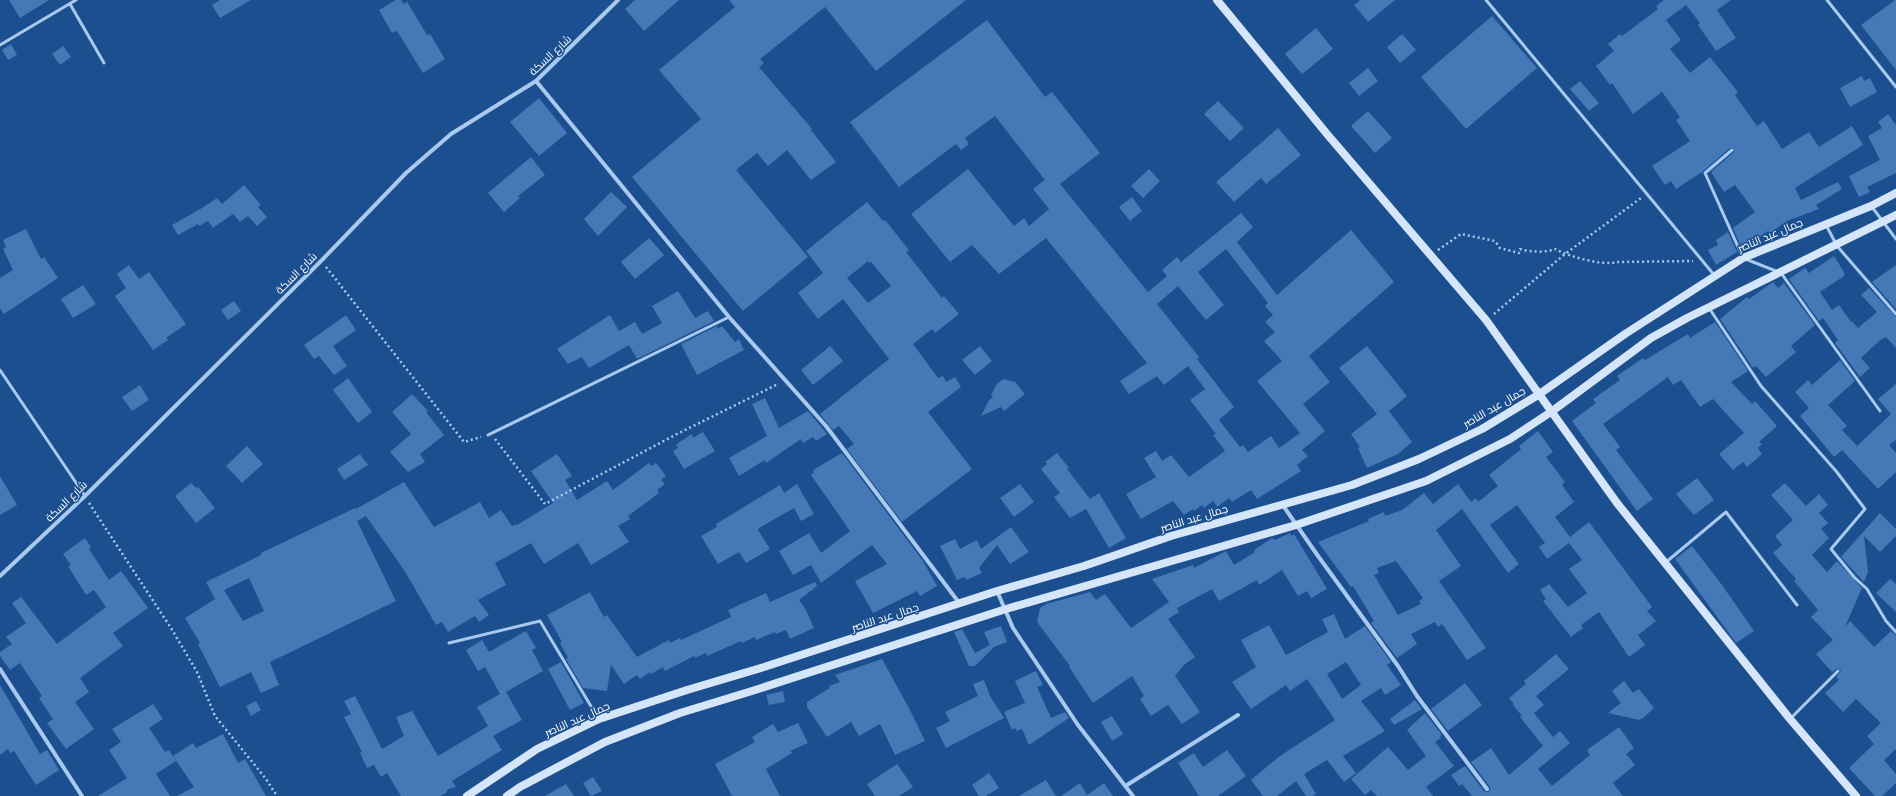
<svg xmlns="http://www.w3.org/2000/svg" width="1896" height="796" font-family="'Nunito Sans',Cairo,sans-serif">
<rect width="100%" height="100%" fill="#1b4f8f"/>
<g fill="#4478b7" fill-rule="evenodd">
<polygon points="9,0 49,0 20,18"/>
<polygon points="220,0 251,0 220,18 212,5"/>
<polygon points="396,0 401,0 404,4 407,2 427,35 430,34 445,59 423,73 397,31 392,33 379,10"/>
<polygon points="635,0 679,0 644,31 625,9"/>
<polygon points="729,0 966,0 876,71 825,7 760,59 764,63 759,67 812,129 811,130 836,162 811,180 787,150 768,166 757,153 736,170 808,257 743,311 632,177 701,119 659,70 735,7"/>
<polygon points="1361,0 1395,0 1368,22 1354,5"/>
<polygon points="1664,0 1731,0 1717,10 1736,38 1716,51 1698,25 1700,23 1686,5 1666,20 1681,40 1670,49 1690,73 1710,57 1738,92 1735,95 1757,126 1764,121 1782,149 1809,132 1819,147 1852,126 1863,145 1795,188 1801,200 1838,182 1842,189 1816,205 1819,209 1787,221 1770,233 1768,231 1742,249 1733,228 1755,212 1735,185 1724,192 1711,172 1734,152 1734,148 1730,148 1702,172 1676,189 1671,181 1665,185 1652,166 1690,141 1676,120 1680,117 1662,92 1633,114 1612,83 1610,85 1596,66 1614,51 1608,44 1620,34 1622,36 1658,9 1656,6"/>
<polygon points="1895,0 1896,0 1896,70 1861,25"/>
<polygon points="1492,16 1537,68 1466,129 1421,77"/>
<path d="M987,20L1045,97L1052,92L1100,153L1060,184L1148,292L1167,276L1162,270L1177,257L1181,262L1241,213L1253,227L1237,242L1277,295L1351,230L1394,282L1309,356L1330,382L1303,404L1325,431L1302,450L1308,456L1297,465L1301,471L1257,499L1251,490L1232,502L1229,498L1217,507L1213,501L1204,508L1202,505L1194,511L1193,509L1184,515L1173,501L1141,519L1126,494L1156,477L1144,458L1156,451L1162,461L1171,455L1189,477L1225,451L1213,435L1216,434L1190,400L1205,389L1188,366L1164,385L1157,376L1129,394L1120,381L1147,363L1046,238L999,274L972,245L950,262L911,214L968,169L1014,226L1024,218L1029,226L1049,209L1033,189L1045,180L995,116L965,138L969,144L961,150L956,144L899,187L850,122ZM1226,249L1268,303L1265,306L1273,315L1265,322L1275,332L1264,341L1282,361L1257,381L1300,433L1279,448L1271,436L1248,452L1243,445L1240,447L1219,420L1234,407L1197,359L1199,357L1157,304L1178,286L1206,320L1224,305L1198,272Z"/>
<polygon points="1316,28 1333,49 1302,74 1285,54"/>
<polygon points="1402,34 1416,50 1400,63 1387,47"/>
<polygon points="11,44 17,55 8,60 2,50"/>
<polygon points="63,46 71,57 60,65 52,54"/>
<polygon points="1368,68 1378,81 1359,96 1349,83"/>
<polygon points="1862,76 1864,81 1870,78 1877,92 1850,107 1840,88"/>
<polygon points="1580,81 1599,103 1589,111 1570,89"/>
<polygon points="539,98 567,133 539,156 510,122"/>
<polygon points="1218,101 1244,128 1230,141 1204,114"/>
<polygon points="1368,111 1392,138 1375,153 1351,126"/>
<polygon points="1888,114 1896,125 1896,173 1867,187 1870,192 1859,197 1849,176 1880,160 1868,136 1882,128 1878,122"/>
<polygon points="1278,128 1301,155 1266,184 1261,178 1234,202 1216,182"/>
<polygon points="531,157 545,175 518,196 520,198 504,212 488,193"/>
<polygon points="1149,169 1160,181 1143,198 1131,186"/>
<polygon points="244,185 261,205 258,207 267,217 257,226 248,216 240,222 233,214 213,228 208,221 199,226 198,224 178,235 172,225 202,208 217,198 222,204"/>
<polygon points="611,192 627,207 598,236 584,219"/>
<polygon points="1132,197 1142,211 1130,221 1119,207"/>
<path d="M867,202L883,221L885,220L909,250L906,252L942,298L944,296L959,314L935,333L932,329L913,344L938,378L943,376L946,382L955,377L961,387L928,412L972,469L902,522L847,449L854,444L839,426L833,430L820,414L889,359L843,299L818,319L798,293L823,273L806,251ZM868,261L869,263L871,262L891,286L868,303L847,278Z"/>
<polygon points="26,229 41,259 44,257 58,278 4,314 0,308 0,278 13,270 3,249 6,247 3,240"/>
<polygon points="1728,232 1737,252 1716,265 1708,250 1718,245 1716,240"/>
<polygon points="649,238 664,255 635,279 621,262"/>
<polygon points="1834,256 1844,272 1844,276 1820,292 1832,310 1839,305 1851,322 1852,321 1858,328 1877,312 1861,295 1869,288 1896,317 1896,348 1886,337 1879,341 1861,358 1870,368 1860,377 1835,343 1838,340 1823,318 1819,321 1789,279 1805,268 1809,273"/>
<polygon points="129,265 139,279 149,272 186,324 166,338 168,340 153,350 115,296 126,288 117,274"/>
<polygon points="1896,265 1896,309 1872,282"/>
<polygon points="1773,282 1778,288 1784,283 1815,325 1791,346 1796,352 1766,377 1756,366 1753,368 1720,319 1747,297 1749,299"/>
<polygon points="83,285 96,304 73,318 61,299"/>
<polygon points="678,291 695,318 708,311 714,321 637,359 629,345 589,368 582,357 568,364 557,349 610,315 619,331 635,322 642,334 662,323 652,306"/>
<polygon points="234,301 241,311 228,320 221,310"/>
<polygon points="346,315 356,330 333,346 347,366 334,375 319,356 314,359 304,345"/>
<polygon points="1715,322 1748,371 1731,382 1752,404 1755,401 1777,426 1759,442 1762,444 1758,448 1762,454 1747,467 1743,462 1733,470 1719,454 1744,433 1713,399 1700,407 1681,380 1673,385 1668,377 1603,424 1620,447 1616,450 1653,499 1637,511 1572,421 1596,403 1593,399 1620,380 1617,376 1643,358 1645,360 1688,334 1690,338"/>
<polygon points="717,326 718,329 722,326 735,342 739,339 744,350 697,375 681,344"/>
<polygon points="830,346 843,361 813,385 801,370"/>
<polygon points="980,346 992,361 975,375 962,360"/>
<polygon points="1367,346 1407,396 1389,411 1412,442 1398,454 1367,468 1358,448 1360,447 1351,434 1377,414 1339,368"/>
<polygon points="1840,360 1855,381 1828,405 1847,426 1842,430 1857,446 1891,414 1878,399 1896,384 1896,440 1889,445 1896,453 1896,472 1878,489 1842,450 1834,457 1800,416 1809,408 1795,392 1808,380 1812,385"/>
<polygon points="348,378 372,412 358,423 333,390"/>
<polygon points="1003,379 1015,382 1025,394 1004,411 1001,407 981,416 989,400 993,397 991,395 997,384"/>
<polygon points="140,385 149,400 132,411 122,397"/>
<polygon points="412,394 428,411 426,412 444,435 420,454 425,462 408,472 390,452 411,434 392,412"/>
<polygon points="765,398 779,428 808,411 827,434 816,441 813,437 803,443 801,439 766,463 765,460 739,476 729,458 767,436 752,404"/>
<path d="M1538,431L1553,452L1546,457L1565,482L1562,485L1574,502L1555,517L1570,537L1589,522L1652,607L1647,611L1656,621L1638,635L1645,645L1629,657L1599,612L1581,625L1583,628L1571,637L1543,601L1546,599L1540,590L1549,584L1568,607L1587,593L1569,569L1582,560L1569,543L1547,559L1539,547L1545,543L1517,505L1490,525L1519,564L1508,573L1462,509L1436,530L1461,566L1439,581L1486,648L1467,660L1442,624L1438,627L1435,622L1411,634L1417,644L1397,658L1371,623L1374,621L1353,586L1351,587L1318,542L1369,521L1368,519L1384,512L1385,516L1402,510L1424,493L1433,504L1458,484L1471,502L1476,498L1478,502L1498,486L1489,475L1521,449L1519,446ZM1396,561L1423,598L1419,601L1421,604L1398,615L1374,575L1379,573L1377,568Z"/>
<polygon points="703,432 715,451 684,469 673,451 678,448 676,445 681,441 692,434 693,438"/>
<polygon points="247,446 263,464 242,483 226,466"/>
<polygon points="842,453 923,561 937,586 920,596 917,591 873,613 855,581 887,564 872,545 821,583 811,565 793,575 779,551 809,533 821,553 850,531 811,475 814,472 813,470"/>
<polygon points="1057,453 1069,468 1067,469 1090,499 1099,493 1126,538 1109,548 1086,509 1070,518 1054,497 1060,493 1041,469 1047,464 1045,462"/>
<polygon points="360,454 368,465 344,480 337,469"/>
<path d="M557,454L572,476L565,480L577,500L607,481L613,490L649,463L651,466L656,463L666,476L661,480L665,484L657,490L659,493L628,516L630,519L618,526L629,542L591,565L578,543L544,564L531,543L495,563L506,585L478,600L489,615L479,622L475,616L448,632L442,622L436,625L404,570L366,516L357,521L396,601L270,662L279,685L261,693L251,672L220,687L198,644L200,643L185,618L215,599L206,582L261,555V553L355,508L356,509L404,482L434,527L480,502L489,518L501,510L512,526L516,524L517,525L553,503L531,471ZM249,578L264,611L243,621L224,590Z"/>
<polygon points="0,476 17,505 0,515"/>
<polygon points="1697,478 1714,500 1694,515 1676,494"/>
<polygon points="191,483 196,488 198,487 215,508 196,523 175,496"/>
<polygon points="1785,483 1806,506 1819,494 1828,505 1819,513 1828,523 1821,529 1829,538 1812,555 1827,572 1837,561 1862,588 1845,627 1850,621 1874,647 1891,631 1896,635 1896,749 1884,760 1896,774 1896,783 1882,796 1875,796 1849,768 1874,744 1867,736 1881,723 1856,699 1843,712 1825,693 1839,680 1836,677 1841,671 1838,668 1832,672 1816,654 1833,640 1811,617 1818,610 1794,581 1796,579 1773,553 1782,545 1775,536 1793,520 1771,495"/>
<polygon points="797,484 814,514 801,521 794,508 759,528 758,530 770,549 746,563 739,552 718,564 701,536 717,527 716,524 780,485 784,493"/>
<polygon points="1020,484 1034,502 1014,517 1000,498"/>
<polygon points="1880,513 1896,529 1896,536 1880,552 1864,536 1868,572 1864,582 1841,557"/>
<polygon points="1011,527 1029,552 1010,564 997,545 979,568 982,573 966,580 965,577 957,580 940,546 955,539 960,549 977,540 981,549"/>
<polygon points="1290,533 1291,536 1294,534 1327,589 1311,598 1307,591 1298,596 1282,570 1259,585 1257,580 1219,601 1212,589 1177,608 1179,612 1168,619 1195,657 1184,665 1175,676 1200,712 1182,724 1168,705 1151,716 1140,699 1144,696 1132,676 1093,703 1069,667 1070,666 1037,622 1040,608 1046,604 1090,592 1096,600 1105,594 1131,628 1169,602 1152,579 1193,565 1194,568 1226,551 1234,565 1255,552 1254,550 1272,538 1275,540"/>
<polygon points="85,538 91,547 89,549 109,580 121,571 148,608 113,633 123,646 80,678 89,692 75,702 94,729 66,749 47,723 53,719 39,698 42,696 20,663 10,670 0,656 0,652 12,644 6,637 26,623 12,603 21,597 57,644 106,607 94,590 86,595 68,566 71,565 63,554"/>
<polygon points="1692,546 1722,585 1754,631 1736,643 1675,559"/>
<polygon points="1890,579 1896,584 1896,612 1876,593"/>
<polygon points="815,582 817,586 799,600 805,608 814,628 790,639 786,630 776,634 775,632 756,640 755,637 742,643 741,641 707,656 706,653 695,658 694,656 665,671 663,667 651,674 650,672 640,679 637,675 624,684 611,665 607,691 583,688 566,659 568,658 560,643 562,642 547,615 590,592 604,617 607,615 637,657 669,640 670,643 680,638 681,640 731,617 728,610 766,593 770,602"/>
<path d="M1334,614L1345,639L1365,626L1391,662L1387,665L1401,685L1385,695L1381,688L1361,701L1385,731L1343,756L1356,773L1344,782L1327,760L1304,774L1316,794L1313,796H1306L1296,781L1277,796H1263L1251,780L1280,756L1335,720L1307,679L1290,691L1286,685L1251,709L1232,682L1256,667L1241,640L1269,625L1286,655L1328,632L1322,619ZM1346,662L1361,685L1342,699L1327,674Z"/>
<polygon points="1001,626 1007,642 994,647 975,666 969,666 954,632 962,629 975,653 990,645 984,632"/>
<polygon points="526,631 536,648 532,650 543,671 506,692 522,720 493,736 502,750 452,781 456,787 448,789 446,793 440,796 401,796 387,773 381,777 374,765 367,768 360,753 362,752 344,717 351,714 344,701 355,696 382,749 404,736 396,717 412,711 438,756 488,726 477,707 500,694 485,667 478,671 466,650 482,640 489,652"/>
<polygon points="1556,654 1569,669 1536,696 1544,705 1534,713 1553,737 1560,731 1570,743 1538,769 1552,786 1590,755 1587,750 1619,727 1634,748 1626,754 1635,765 1613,783 1623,796 1472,796 1462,784 1459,786 1451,775 1465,766 1484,791 1488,792 1490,790 1490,787 1471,762 1491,748 1509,775 1543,746 1520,717 1522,716 1513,705 1514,704 1509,698 1526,684 1524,681"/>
<polygon points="882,659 910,710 925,741 895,755 880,724 859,736 851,722 827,737 807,707 807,702 830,688 829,686 840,682 835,675"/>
<polygon points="561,662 584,703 570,710 548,669"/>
<polygon points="1036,671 1043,685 1037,687 1051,718 1065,712 1069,718 1029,745 1022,729 1017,731 1015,728 1012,730 1004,712 1025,703 1015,681"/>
<polygon points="984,680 990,696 1004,718 946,748 936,728 950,721 945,712 978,696 973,684"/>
<polygon points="1624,681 1633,693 1639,689 1654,708 1643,718 1639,720 1608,713 1621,703 1612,691"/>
<polygon points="1465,683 1482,705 1448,731 1431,709"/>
<polygon points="0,685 40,754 47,750 59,770 36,785 14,751 10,753 8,749 0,755"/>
<polygon points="783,691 785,702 769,705 766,695"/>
<polygon points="1415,700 1422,709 1394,725 1390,719"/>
<polygon points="256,701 261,710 251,716 246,706"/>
<polygon points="153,704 163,719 149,728 165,752 169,750 176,761 156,774 170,796 98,796 127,778 109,750 121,742 112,729"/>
<polygon points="1425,713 1442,735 1440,736 1441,738 1435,742 1454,766 1426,787 1433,796 1377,796 1371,790 1365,795 1351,779 1388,747 1408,770 1426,756 1407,730"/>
<polygon points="1112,716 1123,734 1112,741 1101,722"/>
<polygon points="798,723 808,743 790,751 792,753 766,769 780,796 732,796 715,764 755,742 752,737 773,724 778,732"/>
<polygon points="223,734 238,763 245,759 266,796 177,796 194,787 173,756 193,743 196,748"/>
<polygon points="1227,750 1246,776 1218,796 1199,796 1178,763 1194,753 1203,767"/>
<polygon points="897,764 913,787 899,796 875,796 867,784"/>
<polygon points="989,773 999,788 986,796 979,796 972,785"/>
<polygon points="593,777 602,791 591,796 583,783"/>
<polygon points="1046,780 1056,796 1019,796"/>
<polygon points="1080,783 1087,795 1104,783 1113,796 1061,796"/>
<polygon points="566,784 574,796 545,796"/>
</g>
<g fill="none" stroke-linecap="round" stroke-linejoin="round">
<g stroke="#a9c9ee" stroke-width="2.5" stroke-dasharray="2 3" stroke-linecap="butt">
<path d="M1438,250L1461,234L1495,241L1500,248L1519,253L1520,249C1530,252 1545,253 1555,249C1571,257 1601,266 1618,262L1693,261"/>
<polyline points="326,267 464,442 481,437"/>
<polyline points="1494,314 1565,254 1641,198"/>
<polyline points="495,439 545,504 677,434 778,384"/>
<polyline points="89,503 171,628 197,672 215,716 266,779 277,796"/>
</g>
<g stroke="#a9c9ee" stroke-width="3">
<polyline points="1486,0 1715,276"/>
<polyline points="1827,0 1896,87"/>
<polyline points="70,4 104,63"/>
<polyline points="0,45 76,0"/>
<polyline points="1732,150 1705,173 1743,258 1781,273 1880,411"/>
<polyline points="1872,207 1896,239"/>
<polyline points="1826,225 1837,246 1896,314"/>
<polyline points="1709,308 1761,386 1836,471 1865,509 1831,549 1854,577 1867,589 1886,621 1896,632"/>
<polyline points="0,370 85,496"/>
<polyline points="488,435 729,317"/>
<polyline points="1665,563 1726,512 1797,605"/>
<polyline points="449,643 540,621 598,718"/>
<polyline points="1790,719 1838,671"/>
</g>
<g stroke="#a9c9ee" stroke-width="4">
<polyline points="536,81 729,317 826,426 960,604"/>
<polyline points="1282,504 1318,556 1398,666 1417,696 1487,789"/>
<polyline points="0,576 85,496 321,261 406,173 451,134 536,81 618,0"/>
<polyline points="997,591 1013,628 1078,725 1133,796"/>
<polyline points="0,669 82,796"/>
<polyline points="1127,785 1238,715"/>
</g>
<g stroke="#d6e6fa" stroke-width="8">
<polyline points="1217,0 1327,134 1486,320 1617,503 1790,719 1856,796"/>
<polyline points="467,796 537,749 599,719 687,690 764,667 997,591 1084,566 1171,536 1352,485 1419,459 1482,429 1538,395 1625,334 1743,258 1871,206 1896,193"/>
<polyline points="507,796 520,787 605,742 680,713 752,691 1006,609 1296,525 1426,481 1510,439 1551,412 1651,338 1687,318 1896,215"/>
</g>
</g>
<g text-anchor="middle" stroke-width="3" stroke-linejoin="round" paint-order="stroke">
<g font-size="11" fill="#fff" stroke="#1b4f8f">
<text transform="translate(550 55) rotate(-43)" y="4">شارع السكة</text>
<text transform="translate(1770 235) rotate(-23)" y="4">جمال عبد الناصر</text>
<text transform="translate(296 273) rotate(-45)" y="4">شارع السكة</text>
<text transform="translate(1494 407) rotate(-30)" y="4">جمال عبد الناصر</text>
<text transform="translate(66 501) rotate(-44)" y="4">شارع السكة</text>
<text transform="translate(1194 518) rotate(-17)" y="4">جمال عبد الناصر</text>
<text transform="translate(885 617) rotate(-18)" y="4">جمال عبد الناصر</text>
<text transform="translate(577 719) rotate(-24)" y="4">جمال عبد الناصر</text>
</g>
</g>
</svg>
